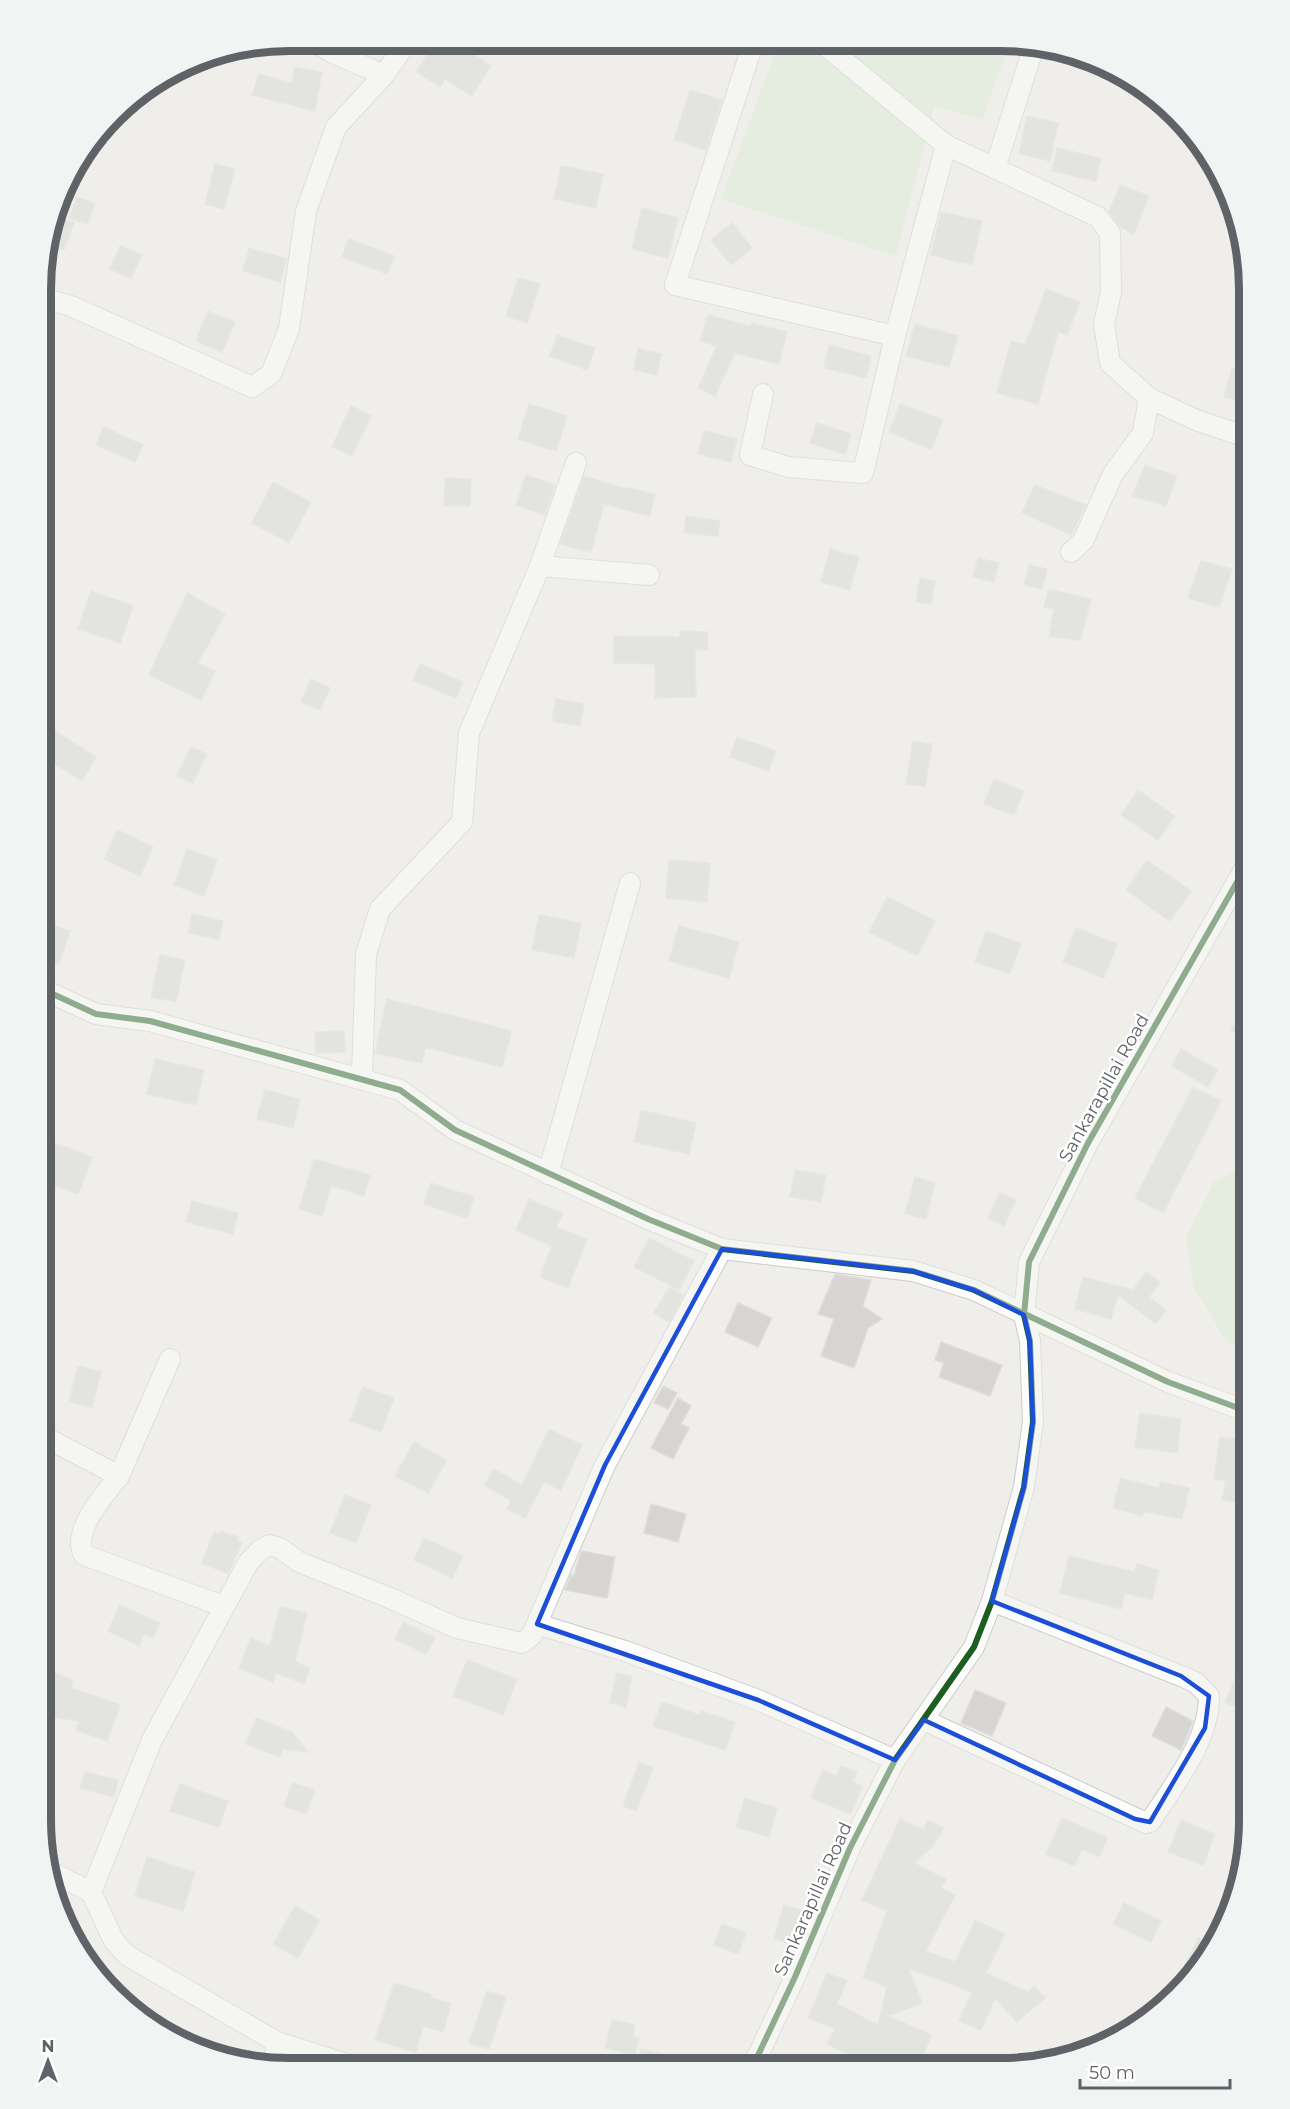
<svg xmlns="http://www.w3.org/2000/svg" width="1290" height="2109" font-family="Montserrat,sans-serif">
<rect width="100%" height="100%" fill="#efeeea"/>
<g fill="#d8ebd6">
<polygon points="779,42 1009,43 983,120 934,106 896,256 721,199"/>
<polygon points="1249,1165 1249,1355 1225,1339 1193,1286 1186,1237 1214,1182"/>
</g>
<g fill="#d6d5d3" stroke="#deddd9" stroke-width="1.5">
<polygon points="437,41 470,41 465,49 491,66 472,96 445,79 440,87 416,72"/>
<polygon points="295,67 322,72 315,111 252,95 259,74 292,83"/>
<polygon points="690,90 722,100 706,150 674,140"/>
<polygon points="1027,116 1058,123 1050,161 1019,154"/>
<polygon points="1057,148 1101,158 1096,181 1052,171"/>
<polygon points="215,164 235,169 224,209 205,204"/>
<polygon points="561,166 603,174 596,208 554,199"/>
<polygon points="1120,185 1149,196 1134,234 1121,228 1109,212"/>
<polygon points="77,197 95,204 87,224 69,218"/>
<polygon points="642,208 678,218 668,258 632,249"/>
<polygon points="941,212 982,221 972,265 931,255"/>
<polygon points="55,215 74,223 64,250 46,244"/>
<polygon points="732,223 752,248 731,265 711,240"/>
<polygon points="349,239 394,256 387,274 342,257"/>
<polygon points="120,246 142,255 131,278 110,269"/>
<polygon points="249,248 287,259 280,282 243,271"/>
<polygon points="518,278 540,284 527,323 506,316"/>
<polygon points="1046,289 1080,302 1067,335 1058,332 1038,404 997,393 1011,341 1025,345"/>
<polygon points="208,311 235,322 222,352 196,341"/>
<polygon points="708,315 751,326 752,323 787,332 779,364 735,353 715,396 698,388 717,346 700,341"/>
<polygon points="915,324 958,336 949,367 906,356"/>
<polygon points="557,335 595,348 587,370 550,356"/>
<polygon points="829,345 871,356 866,378 824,368"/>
<polygon points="638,349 661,354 657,375 634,370"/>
<polygon points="1232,368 1249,372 1249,404 1224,397"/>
<polygon points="529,404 567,416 556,451 518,439"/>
<polygon points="900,404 943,420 931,449 889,432"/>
<polygon points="351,406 371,415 352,456 332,447"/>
<polygon points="817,423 851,434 845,454 810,443"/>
<polygon points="104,427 143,445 135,462 96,445"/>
<polygon points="704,431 737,439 731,462 698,454"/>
<polygon points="1145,466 1177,476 1166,506 1132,496"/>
<polygon points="526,475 555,485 545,515 516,505"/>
<polygon points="584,476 625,489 626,487 655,494 650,516 604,504 591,552 560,544"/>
<polygon points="445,478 471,479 470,506 444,506"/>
<polygon points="273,482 311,502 289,543 252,523"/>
<polygon points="1035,485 1086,505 1071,535 1022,513"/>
<polygon points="686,516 720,521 718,537 684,532"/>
<polygon points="830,549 859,557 850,590 821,582"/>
<polygon points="978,558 999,563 994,582 973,577"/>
<polygon points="1201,561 1232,569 1219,607 1188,598"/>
<polygon points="1029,565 1047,569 1042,589 1024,585"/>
<polygon points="920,578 935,581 931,604 916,602"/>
<polygon points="1049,589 1091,599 1080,641 1049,636 1054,609 1044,607"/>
<polygon points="91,591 133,606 120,643 78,629"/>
<polygon points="187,593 225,614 198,663 215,671 201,700 149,675"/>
<polygon points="680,631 708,632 707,650 695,650 696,697 655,698 655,664 614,663 614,636 680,637"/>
<polygon points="420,664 463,682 456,698 413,680"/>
<polygon points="311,679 330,688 320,710 301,702"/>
<polygon points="556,699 584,704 580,726 552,721"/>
<polygon points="52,729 96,757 82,781 42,756 42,745"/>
<polygon points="737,737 776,751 768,771 730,757"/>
<polygon points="913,741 932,744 925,787 906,784"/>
<polygon points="191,747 207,754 193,783 177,776"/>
<polygon points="994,779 1024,791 1014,815 984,804"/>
<polygon points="1138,790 1175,816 1158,840 1121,815"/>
<polygon points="118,830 153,847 140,876 104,859"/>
<polygon points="187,849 217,860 204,896 174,885"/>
<polygon points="669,860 710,863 707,902 666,898"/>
<polygon points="1147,860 1191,891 1170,921 1126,890"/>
<polygon points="887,897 935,921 917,956 869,932"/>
<polygon points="192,914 223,921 219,939 188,933"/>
<polygon points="539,915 581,923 574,958 532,950"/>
<polygon points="42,922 70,931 59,964 42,958"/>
<polygon points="679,926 739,942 729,978 669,961"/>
<polygon points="1076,928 1117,944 1104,978 1063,962"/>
<polygon points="986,931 1021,943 1010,974 975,962"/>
<polygon points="160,955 185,960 176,1002 151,997"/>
<polygon points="387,999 512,1031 502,1067 425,1047 422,1063 375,1053"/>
<polygon points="1249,1002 1249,1042 1231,1030"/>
<polygon points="344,1031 345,1052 316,1053 315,1032"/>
<polygon points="1181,1049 1218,1070 1208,1087 1172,1066"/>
<polygon points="155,1059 204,1070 196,1105 147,1094"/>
<polygon points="1193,1087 1221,1101 1163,1213 1135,1198"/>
<polygon points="265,1090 300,1099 293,1128 257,1119"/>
<polygon points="641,1110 696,1123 689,1154 634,1142"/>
<polygon points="41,1138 93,1157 78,1194 41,1180"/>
<polygon points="314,1159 370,1175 364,1196 331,1186 322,1216 299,1209"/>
<polygon points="795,1170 826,1175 821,1202 790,1197"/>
<polygon points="915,1177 935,1183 926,1219 905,1214"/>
<polygon points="431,1183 474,1197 467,1218 424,1204"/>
<polygon points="1000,1193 1016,1200 1004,1226 988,1218"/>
<polygon points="529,1199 563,1214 556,1227 587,1239 568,1288 540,1277 552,1246 516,1230"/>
<polygon points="192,1201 238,1213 233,1234 186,1222"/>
<polygon points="649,1238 694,1261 679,1290 634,1267"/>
<polygon points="1146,1272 1160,1282 1149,1297 1166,1310 1156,1324 1118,1295 1111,1319 1075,1309 1083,1277 1133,1290"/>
<polygon points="835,1274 871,1280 863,1306 882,1319 868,1328 854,1368 821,1356 834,1319 818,1314"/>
<polygon points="669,1287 683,1295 669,1322 654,1313"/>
<polygon points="738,1303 772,1318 758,1347 725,1332"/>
<polygon points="941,1342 1002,1365 990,1396 939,1377 944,1363 935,1360"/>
<polygon points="78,1366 101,1372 92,1407 69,1402"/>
<polygon points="663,1386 677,1393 668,1409 654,1403"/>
<polygon points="363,1387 394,1398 381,1432 350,1421"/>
<polygon points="678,1398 691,1406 681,1424 689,1428 673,1459 651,1448"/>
<polygon points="1140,1413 1181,1419 1177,1453 1135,1447"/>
<polygon points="549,1429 582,1445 561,1490 544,1482 525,1518 507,1509 511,1501 484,1485 494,1469 522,1485"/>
<polygon points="1220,1437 1249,1441 1249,1505 1222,1500 1226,1481 1214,1479"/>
<polygon points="414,1442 447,1460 428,1493 395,1476"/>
<polygon points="1121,1478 1159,1488 1160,1482 1189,1488 1182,1519 1144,1511 1142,1516 1113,1508"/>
<polygon points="345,1495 371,1505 356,1543 330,1533"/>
<polygon points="651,1504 686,1514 678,1542 644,1533"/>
<polygon points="220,1531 238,1537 237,1541 242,1543 228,1574 202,1563 214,1532 219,1534"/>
<polygon points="424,1538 463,1556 452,1578 414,1560"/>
<polygon points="581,1551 615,1557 607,1598 565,1590 571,1575 574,1576"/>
<polygon points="1069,1556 1135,1572 1137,1564 1159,1570 1152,1600 1125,1593 1121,1609 1060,1593"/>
<polygon points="120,1605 160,1623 153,1638 144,1634 139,1646 108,1631"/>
<polygon points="280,1607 307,1613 295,1662 310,1668 304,1684 276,1673 273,1682 239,1668 251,1638 270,1646"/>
<polygon points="403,1622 435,1638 426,1654 395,1639"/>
<polygon points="1249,1647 1249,1713 1225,1702"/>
<polygon points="467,1660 517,1679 503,1715 453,1696"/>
<polygon points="41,1668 73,1680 71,1688 120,1705 107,1741 76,1730 79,1721 41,1715"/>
<polygon points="617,1673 632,1676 626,1707 610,1703"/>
<polygon points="975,1690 1006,1703 992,1736 961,1723"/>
<polygon points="662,1702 700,1715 701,1711 735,1722 725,1750 653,1726"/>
<polygon points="1166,1707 1193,1721 1181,1750 1152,1736"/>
<polygon points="256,1718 292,1732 308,1752 283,1749 280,1757 246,1744"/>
<polygon points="639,1762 653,1768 636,1811 623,1806"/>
<polygon points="841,1766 857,1772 853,1782 862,1786 851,1814 811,1798 823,1770 837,1776"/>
<polygon points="85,1772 118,1780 114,1797 80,1788"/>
<polygon points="293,1783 315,1790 306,1814 284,1806"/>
<polygon points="180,1784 228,1801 219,1827 170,1811"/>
<polygon points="745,1798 777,1808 769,1837 736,1827"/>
<polygon points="1062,1818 1107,1838 1099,1857 1082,1849 1074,1866 1046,1854"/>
<polygon points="900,1819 923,1830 928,1820 944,1828 933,1846 914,1863 946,1879 941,1888 955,1895 926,1951 955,1962 975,1920 1005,1934 986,1973 1028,1992 1034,1986 1045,1998 1017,2022 995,1998 981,2030 959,2021 972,1992 908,1968 922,2003 888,2016 932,2035 917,2068 894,2068 873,2058 869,2065 827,2044 835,2029 808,2018 827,1973 847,1981 837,2004 878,2025 887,1987 863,1977 887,1911 862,1900"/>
<polygon points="1181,1820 1215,1834 1203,1865 1168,1852"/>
<polygon points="147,1857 195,1872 183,1911 135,1896"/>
<polygon points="1124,1903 1161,1921 1151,1942 1113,1924"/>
<polygon points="784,1905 809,1913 795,1945 774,1939"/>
<polygon points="295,1906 320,1920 298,1958 273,1944"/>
<polygon points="722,1924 746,1933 738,1954 714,1945"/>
<polygon points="1198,1938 1213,1946 1198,1971 1177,1993 1173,1991"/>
<polygon points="394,1983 432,1994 431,1998 451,2004 443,2032 423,2026 416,2052 375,2040"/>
<polygon points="487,1991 506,1997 489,2049 469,2043"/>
<polygon points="612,2020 635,2025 633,2036 639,2038 635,2055 605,2048"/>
<polygon points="641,2049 694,2061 693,2068 636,2067"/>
</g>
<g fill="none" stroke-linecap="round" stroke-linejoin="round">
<defs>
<g id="street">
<polyline points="313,41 331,52 384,75"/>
<polyline points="756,42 750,53 675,285 895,336"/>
<polyline points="821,42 946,145 1098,217 1110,233 1111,292 1104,324 1110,363 1149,398 1196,420 1249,438"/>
<polyline points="995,168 1035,43"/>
<polyline points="43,298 71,306 252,387 271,374 289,329 306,211 336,127 384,75 408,41"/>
<polyline points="763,394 750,455 788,467 863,473 895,336 946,145"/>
<polyline points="1071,552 1083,541 1113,474 1143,433 1149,398"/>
<polyline points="540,566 649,575"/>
<polyline points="42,989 96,1014 150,1021 400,1090 455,1130 648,1219 722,1249 913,1271 974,1290 1168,1382 1249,1412"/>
<polyline points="362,1077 366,954 380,909 462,822 469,733 540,566 576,463"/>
<polyline points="548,1174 630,883"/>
<path d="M41,1435L119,1476C105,1494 71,1531 84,1555L223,1606"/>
<polyline points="119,1476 170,1359"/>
<polyline points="537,1624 625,1651 758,1700 895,1760"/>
<path d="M924,1720L1146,1823L1150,1822C1174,1784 1209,1742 1209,1696L1195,1682L1181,1676L992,1601"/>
<polyline points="51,1872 91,1892 114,1941 128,1956 277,2042 356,2067"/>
<polyline points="91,1892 152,1740 248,1563 260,1550 270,1545 280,1548 299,1562 390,1598 457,1628 522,1643 532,1635 605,1465 722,1249"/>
<polyline points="273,2066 277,2042"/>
<polyline points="752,2068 795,1977 850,1848 895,1760 974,1647 992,1601 1024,1487 1033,1422 1030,1341 1024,1315 1029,1262 1088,1143 1249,861"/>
</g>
</defs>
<use href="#street" stroke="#cbcccc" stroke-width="22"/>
<use href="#street" stroke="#fdfcfc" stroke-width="20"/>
<defs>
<g id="cycleway">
<polyline points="42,989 96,1014 150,1021 400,1090 455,1130 648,1219 722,1249 913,1271 974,1290 1168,1382 1249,1412"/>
<polyline points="752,2068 795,1977 850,1848 895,1760 974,1647 992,1601 1024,1487 1033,1422 1030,1341 1024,1315 1029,1262 1088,1143 1249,861"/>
</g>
</defs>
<use href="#cycleway" stroke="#fff" stroke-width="10"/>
<use href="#cycleway" stroke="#1b5e20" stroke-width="6"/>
</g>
<path d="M0 0H1290V2109H0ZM722,1249L913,1271L974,1290L1024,1315L1030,1341L1033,1422L1024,1487L992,1601L1181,1676L1209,1696L1205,1728L1150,1822L1135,1819L924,1720L895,1760L758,1700L537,1624L605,1465Z" fill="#efeeea" fill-opacity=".55" fill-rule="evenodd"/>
<path fill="none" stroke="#1d4ed8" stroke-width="4.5" stroke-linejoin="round" d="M722,1249L913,1271L974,1290L1024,1315L1030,1341L1033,1422L1024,1487L992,1601L1181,1676L1209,1696L1205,1728L1150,1822L1135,1819L924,1720L895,1760L758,1700L537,1624L605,1465Z"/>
<g text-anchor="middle" stroke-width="5" stroke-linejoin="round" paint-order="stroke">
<g font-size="18" fill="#5f6368" stroke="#fff">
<text transform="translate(1104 1088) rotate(-61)" y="6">Sankarapillai Road</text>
<text transform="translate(813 1899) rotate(-66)" y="6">Sankarapillai Road</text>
</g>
</g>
<path d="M0 0H1290V2109H0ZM289 51H1001A238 238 0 0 1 1239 289V1820A238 238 0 0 1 1001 2058H289A238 238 0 0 1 51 1820V289A238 238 0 0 1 289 51Z" fill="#f2f3f3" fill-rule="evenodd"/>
<path fill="none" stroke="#5f6368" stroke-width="8" d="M289 51H1001A238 238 0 0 1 1239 289V1820A238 238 0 0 1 1001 2058H289A238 238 0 0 1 51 1820V289A238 238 0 0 1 289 51Z"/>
<g transform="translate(48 2061)" stroke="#ffffff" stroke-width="4.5" paint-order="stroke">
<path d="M0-4.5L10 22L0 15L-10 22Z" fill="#5f6368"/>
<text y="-9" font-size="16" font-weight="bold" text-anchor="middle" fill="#5f6368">N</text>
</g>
<path d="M1080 2079v9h150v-9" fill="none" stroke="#5f6368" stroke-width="3"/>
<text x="1089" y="2079" font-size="18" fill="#5f6368" stroke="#ffffff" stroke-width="4.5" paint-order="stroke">50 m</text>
</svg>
